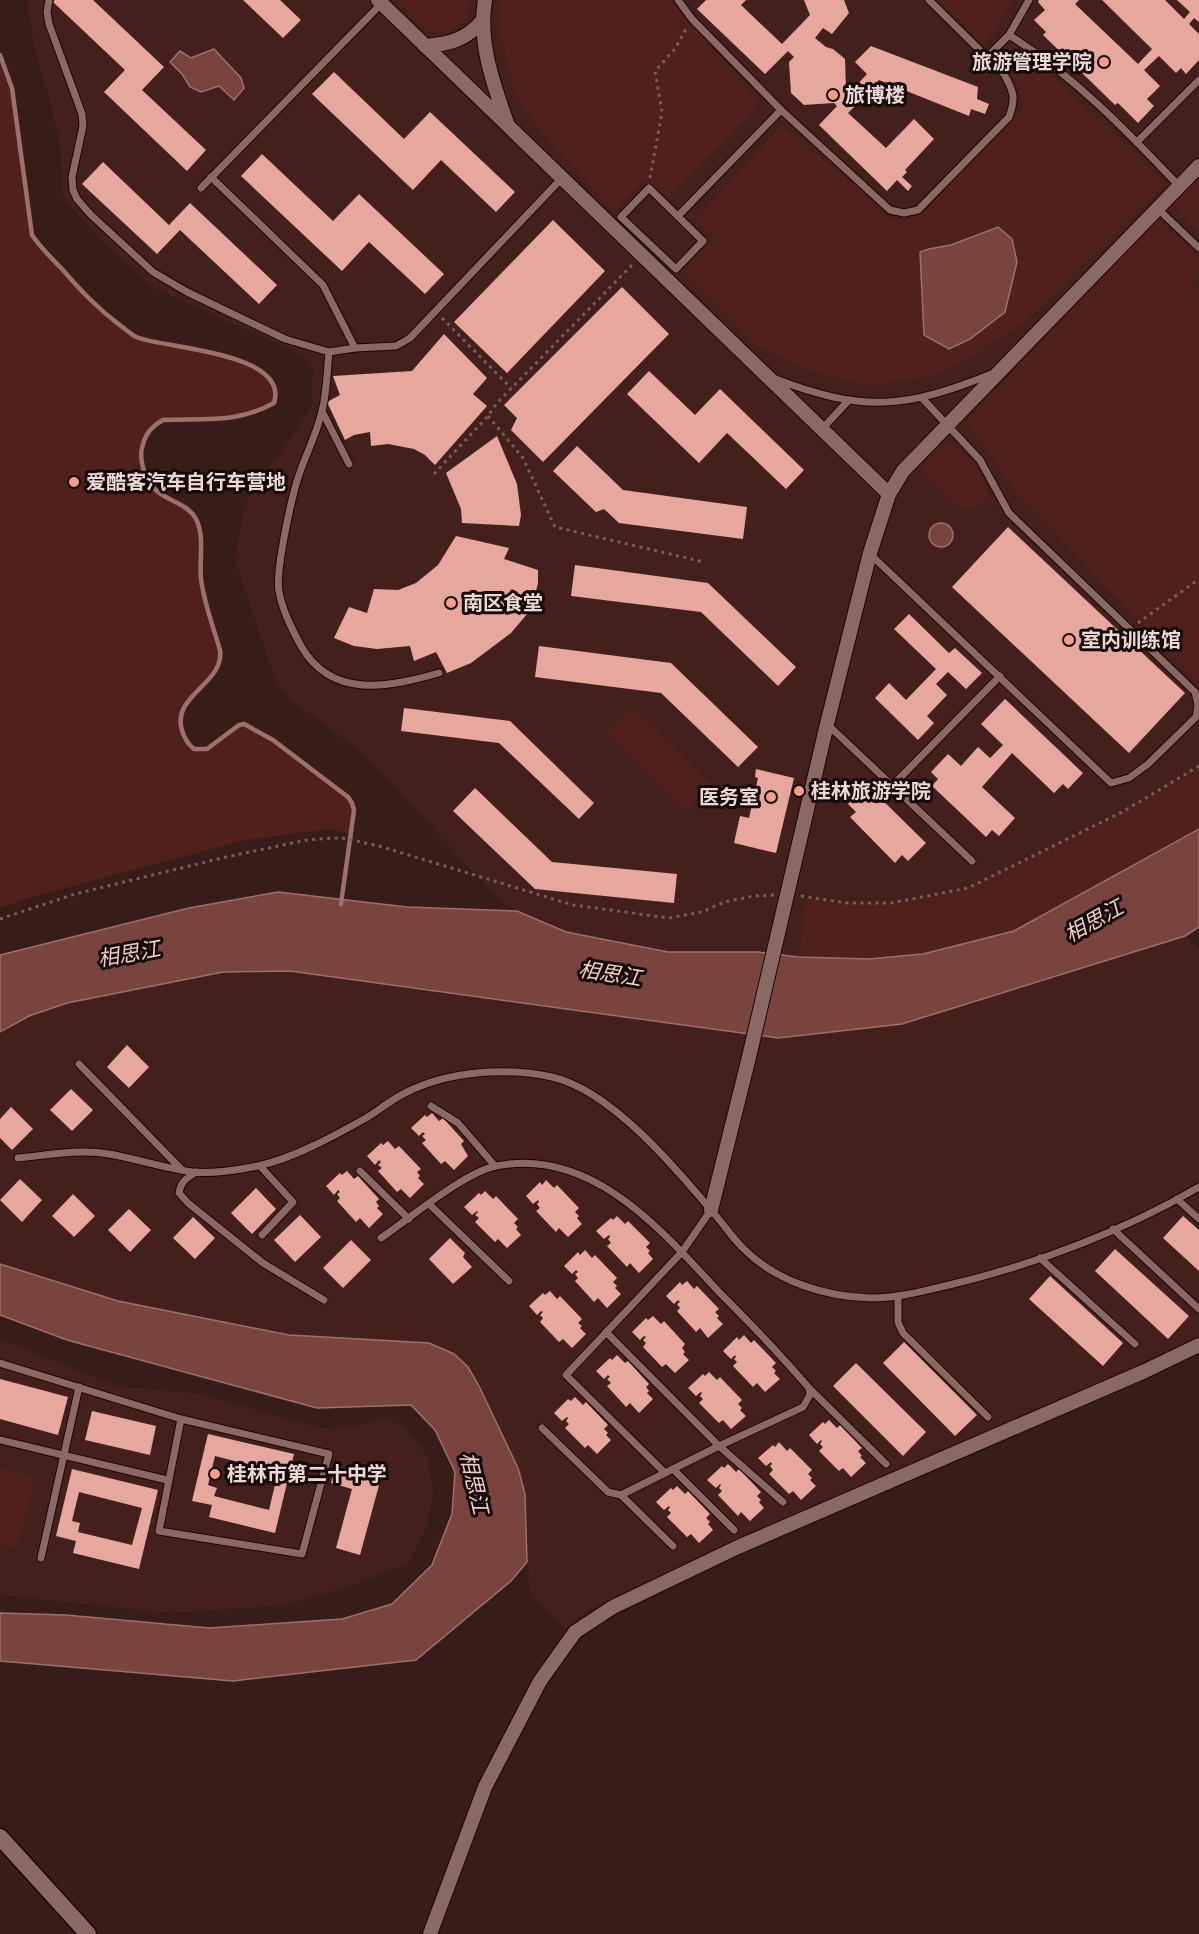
<svg xmlns="http://www.w3.org/2000/svg" width="1199" height="1934" font-family="'Fira Sans Condensed','Noto Sans SC',sans-serif">
<rect width="100%" height="100%" fill="#371c18"/>
<g fill="#43201c">
<polygon points="28,0 1199,0 1199,829 1014,931 902,1024 1185,936 1199,950 1199,1338 679,1569 588,1611 565,1629 535,1597 529,1587 525,1494 454,1354 429,1343 289,1335 118,1301 0,1264 0,1032 29,1016 66,1003 223,972 290,971 738,1031 757,952 668,952 566,932 517,911 495,895 363,753 289,699 280,687 273,673 235,560 245,503 311,408 313,368 310,362 303,356 152,287 106,245 74,211 62,194 61,151 51,105 35,50 27,3"/>
<polygon points="0,1339 117,1386 200,1394 319,1428 357,1426 384,1417 405,1427 427,1456 433,1492 427,1526 408,1564 356,1584 288,1605 169,1613 0,1595"/>
</g>
<g fill="#50211c">
<polygon points="397,0 468,0 466,18 448,33 429,32"/>
<polygon points="499,0 669,0 760,103 668,198 645,179 615,212 537,127 515,93 497,23"/>
<polygon points="939,0 1013,0 994,32 983,43"/>
<path d="M1010,42L1032,56L1166,184L1020,326L959,364L927,377L865,386L803,368L756,344L682,272L714,240L695,220L782,126L854,185L883,215L904,222L924,211L1022,110C1022,83 1012,76 996,56Z"/>
<path d="M0,55L12,88L32,235C40,248 51,258 62,269C81,291 97,308 121,326C125,329 131,334 136,337C166,349 290,352 274,403L255,413L227,419L163,420L149,429L142,446V466L151,487L189,511L196,519L200,532L201,578L206,604L221,656L218,667L185,705L181,714L180,725L184,738L194,749L200,750L213,746L241,724C262,725 329,781 348,797C357,808 352,820 350,833L327,829L246,840L31,897L0,908Z"/>
<polygon points="1199,177 1199,232 1171,205"/>
<polygon points="1156,217 1199,257 1199,276 1191,285 1199,293 1199,683 1015,491 967,421"/>
<path d="M948,440C965,456 984,471 988,496L981,503L964,511L919,469Z"/>
<polygon points="632,707 711,784 686,810 607,733"/>
<polygon points="1199,766 1199,829 1014,931 923,954 869,959 798,957 808,897 847,903 891,903 968,888 1124,811"/>
<polygon points="0,1468 35,1477 17,1548 0,1543"/>
</g>
<g fill="#79443d" stroke="#9c716b" stroke-width="1.5">
<polygon points="214,49 241,78 244,88 234,100 219,86 201,92 190,87 182,74 170,62 180,51 191,58"/>
<polygon points="998,227 1012,239 1017,262 1005,312 970,339 949,349 924,335 920,252 929,249 951,245"/>
<circle cx="941" cy="535" r="12"/>
<polygon points="1199,829 1199,927 1185,936 902,1024 778,1038 290,971 223,972 67,1003 29,1016 0,1032 0,955 189,908 278,892 407,907 517,911 566,932 668,952 757,952 798,957 869,959 923,954 1014,931"/>
<polygon points="0,1264 118,1301 289,1335 429,1343 454,1354 468,1367 479,1386 518,1468 525,1494 527,1562 511,1581 416,1660 233,1681 0,1661 0,1613 66,1615 209,1628 342,1619 392,1604 432,1565 452,1514 455,1472 435,1430 411,1405 317,1408 67,1340 0,1315"/>
</g>
<g fill="none" stroke-linecap="round" stroke-linejoin="round">
<path stroke="#9c716b" stroke-width="4.5" d="M0,55L12,88L32,235C41,248 51,258 62,269C81,291 97,308 121,326C125,329 131,334 136,337C166,349 290,352 274,403C236,424 204,418 163,420C151,427 145,434 142,448C140,455 142,464 144,471C154,503 185,498 196,519C205,536 199,560 201,579C204,603 213,626 220,650C225,683 171,696 182,730C184,738 188,744 194,749H207L239,725L244,724L273,740L348,797L352,803L354,810L341,904"/>
</g>
<g fill="#e6a79f" fill-rule="evenodd">
<polygon points="55,0 93,0 164,67 142,90 206,150 187,171 104,92 125,70 53,2"/>
<polygon points="243,0 280,0 301,20 283,38"/>
<polygon points="706,0 746,0 741,5 782,44 810,15 804,0 844,0 849,13 832,34 823,28 815,38 826,47 833,49 845,59 846,89 853,89 867,74 855,62 871,46 978,87 977,99 989,104 985,114 971,109 969,116 879,80 869,91 875,96 868,103 863,98 848,113 886,148 914,119 934,139 905,170 907,172 902,177 912,186 908,191 897,180 887,191 819,125 837,106 834,103 804,105 791,93 789,62 794,57 788,51 765,74 697,9"/>
<polygon points="1039,0 1079,0 1075,4 1138,64 1152,49 1102,0 1165,0 1184,19 1190,12 1177,0 1199,0 1199,22 1194,18 1189,24 1199,34 1199,60 1186,74 1181,68 1176,73 1159,56 1144,70 1160,86 1147,99 1154,106 1138,123 1118,103 1115,105 1043,35 1046,32 1034,20 1045,10 1038,2"/>
<polygon points="334,72 404,139 430,112 515,192 496,212 441,160 413,190 312,94"/>
<polygon points="262,154 333,221 359,194 444,274 425,294 369,242 342,271 241,176"/>
<polygon points="103,162 169,225 190,203 277,285 259,304 180,230 157,254 82,184"/>
<polygon points="553,220 605,271 507,373 454,322"/>
<polygon points="622,287 669,334 543,462 511,430 517,418 504,405"/>
<polygon points="444,334 487,378 473,394 487,406 435,465 425,455 414,449 388,444 371,446 370,432 354,435 345,440 327,402 340,395 333,376 412,371"/>
<polygon points="649,371 695,415 720,389 804,470 786,489 727,433 699,463 627,394"/>
<polygon points="497,436 517,484 521,515 519,526 462,523 461,509 446,473"/>
<polygon points="577,446 623,490 747,507 743,539 619,523 604,509 596,512 553,471"/>
<polygon points="1008,527 1185,693 1129,753 952,587"/>
<polygon points="456,536 509,548 504,559 538,570 538,583 534,599 528,613 511,633 471,663 447,673 436,652 414,661 410,646 377,649 354,646 334,638 349,607 367,613 374,589 398,590 416,583 438,565"/>
<polygon points="575,565 708,583 796,667 778,686 701,612 571,596"/>
<polygon points="909,614 949,653 955,648 982,673 966,689 948,672 936,684 947,695 927,716 934,723 918,740 875,698 889,683 906,700 936,669 894,629"/>
<polygon points="539,646 671,663 758,747 738,767 661,693 535,677"/>
<polygon points="1005,699 1083,773 1068,789 1063,784 1054,793 1012,753 982,787 1015,818 999,836 992,830 986,837 932,786 938,779 931,772 948,754 961,766 978,747 990,758 1003,745 981,724"/>
<polygon points="404,708 510,721 594,803 579,819 499,743 401,731"/>
<polygon points="756,769 794,778 776,853 734,843 740,816 749,818 758,778 755,777"/>
<polygon points="867,785 926,843 908,861 902,855 895,863 850,817 856,812 848,804"/>
<polygon points="475,788 552,862 677,874 674,903 535,889 453,811"/>
<polygon points="127,1045 149,1067 129,1088 107,1067"/>
<polygon points="71,1089 93,1110 72,1131 50,1110"/>
<polygon points="11,1107 33,1129 12,1150 0,1138 0,1119"/>
<polygon points="432,1113 439,1121 443,1118 464,1141 461,1144 468,1156 454,1170 445,1161 441,1164 422,1143 426,1140 422,1136 425,1134 423,1132 419,1136 411,1128 425,1115 427,1117"/>
<polygon points="388,1141 395,1149 399,1146 421,1169 417,1172 420,1176 418,1178 424,1184 410,1198 401,1189 397,1192 378,1171 382,1168 378,1165 381,1162 379,1160 375,1165 367,1156 381,1143 383,1145"/>
<polygon points="347,1171 354,1179 358,1176 379,1199 376,1202 379,1206 377,1208 383,1214 369,1228 360,1218 356,1222 337,1201 340,1198 337,1194 340,1192 338,1190 334,1195 326,1186 340,1173 342,1175"/>
<polygon points="20,1179 42,1200 22,1222 0,1200"/>
<polygon points="546,1180 554,1188 557,1185 579,1208 575,1212 579,1216 577,1218 582,1224 568,1237 559,1228 556,1232 536,1211 540,1208 537,1204 539,1202 538,1200 533,1204 526,1196 540,1182 542,1185"/>
<polygon points="256,1188 276,1209 252,1234 231,1213"/>
<polygon points="485,1191 493,1199 496,1196 518,1219 514,1223 518,1227 516,1229 521,1235 507,1248 498,1239 495,1242 475,1222 479,1218 475,1215 478,1212 477,1211 472,1215 464,1207 479,1193 481,1195"/>
<polygon points="73,1194 95,1216 74,1237 52,1216"/>
<polygon points="129,1209 151,1230 130,1252 108,1230"/>
<polygon points="300,1215 321,1237 295,1262 274,1240"/>
<polygon points="617,1216 625,1224 628,1221 650,1243 646,1247 650,1251 648,1253 653,1259 639,1273 630,1263 627,1267 607,1246 611,1243 608,1239 610,1237 609,1235 604,1239 596,1231 611,1218 613,1220"/>
<polygon points="1183,1216 1199,1230 1199,1271 1163,1238"/>
<polygon points="193,1217 215,1238 195,1259 173,1238"/>
<polygon points="450,1238 465,1253 463,1257 472,1267 453,1284 429,1259"/>
<polygon points="351,1240 371,1260 343,1288 323,1268"/>
<polygon points="1115,1249 1189,1316 1168,1339 1095,1271"/>
<polygon points="585,1250 592,1258 595,1255 617,1278 613,1282 617,1286 615,1288 621,1294 607,1308 598,1298 594,1302 575,1281 578,1278 575,1274 578,1272 576,1270 572,1274 564,1266 578,1252 580,1255"/>
<polygon points="1050,1276 1123,1343 1103,1366 1029,1299"/>
<polygon points="687,1281 694,1289 697,1286 719,1309 715,1312 719,1316 717,1318 723,1324 708,1338 700,1328 696,1332 677,1311 680,1308 677,1304 680,1302 678,1300 674,1304 666,1296 680,1282 682,1285"/>
<polygon points="550,1291 557,1299 560,1296 582,1319 578,1323 582,1326 580,1328 586,1334 572,1348 563,1339 559,1342 540,1322 543,1318 540,1315 543,1312 541,1311 537,1315 529,1306 543,1293 545,1295"/>
<polygon points="653,1316 661,1324 664,1321 685,1344 682,1348 685,1352 683,1354 689,1360 675,1373 666,1364 662,1367 643,1347 646,1343 643,1340 646,1337 644,1336 640,1340 632,1332 646,1318 648,1320"/>
<polygon points="744,1335 751,1343 754,1340 776,1363 772,1367 776,1371 774,1373 780,1379 765,1392 757,1383 753,1387 733,1366 737,1362 734,1359 736,1357 735,1355 731,1359 723,1351 737,1337 739,1340"/>
<polygon points="904,1342 977,1415 955,1436 883,1363"/>
<polygon points="617,1355 625,1363 628,1361 649,1384 646,1387 649,1391 647,1393 653,1399 639,1413 630,1403 626,1407 607,1386 611,1383 607,1379 610,1377 608,1375 604,1379 596,1371 610,1358 612,1360"/>
<polygon points="856,1363 926,1432 903,1456 833,1386"/>
<polygon points="709,1372 717,1380 720,1377 742,1400 738,1404 742,1408 740,1410 746,1416 731,1429 723,1420 719,1423 699,1403 703,1399 700,1396 702,1393 701,1392 696,1396 688,1388 703,1374 705,1376"/>
<polygon points="0,1379 68,1397 58,1435 0,1419"/>
<polygon points="575,1397 583,1405 586,1402 608,1425 604,1429 608,1433 606,1435 611,1440 597,1454 588,1445 585,1448 565,1428 569,1424 566,1421 568,1418 567,1417 562,1421 554,1413 568,1399 571,1401"/>
<polygon points="92,1411 156,1426 150,1455 85,1440"/>
<polygon points="829,1420 837,1428 840,1425 862,1448 858,1451 862,1456 860,1457 866,1463 851,1477 843,1468 839,1471 819,1451 823,1447 820,1444 822,1441 821,1440 817,1444 809,1435 823,1422 825,1424"/>
<path d="M208,1434L294,1454L275,1533L209,1517L212,1505L192,1501ZM215,1456L278,1472L269,1510L214,1496L217,1488L208,1485Z"/>
<polygon points="779,1442 787,1451 790,1448 812,1470 808,1474 812,1478 810,1480 816,1486 801,1500 793,1491 789,1494 769,1474 773,1470 770,1466 772,1464 771,1462 766,1466 758,1458 773,1445 775,1447"/>
<polygon points="728,1464 736,1472 739,1469 761,1492 757,1496 761,1500 759,1502 764,1508 750,1521 741,1512 738,1516 718,1495 722,1491 719,1488 721,1485 720,1484 716,1488 707,1480 722,1466 724,1468"/>
<polygon points="336,1466 381,1478 360,1555 336,1548 352,1489 331,1483"/>
<path d="M72,1469L158,1490L139,1569L73,1553L76,1541L56,1536ZM79,1492L142,1508L132,1545L78,1532L80,1523L72,1521Z"/>
<polygon points="677,1486 685,1494 688,1491 710,1514 706,1518 710,1522 708,1524 713,1530 699,1543 691,1534 687,1537 667,1517 671,1513 668,1510 670,1507 669,1506 664,1510 656,1502 671,1488 673,1490"/>
</g>
<g fill="none" stroke-linecap="round" stroke-linejoin="round">
<defs>
<g id="service">
<polyline points="49,0 47,12 49,24 82,114 83,126 72,177 73,190 77,199 91,215 153,272 187,292 285,339 329,352 355,348"/>
<path d="M678,0L692,19L781,110L890,210L904,213L918,210L1009,117C1016,98 1014,92 1004,74L929,0"/>
<path d="M1009,35C1074,76 1127,131 1179,186"/>
<polyline points="986,58 1009,35 1029,0"/>
<polyline points="1137,142 1199,80"/>
<polyline points="211,177 323,285 355,348 396,346 410,338 562,178"/>
<polyline points="201,188 382,3"/>
<polygon points="649,188 703,241 676,269 621,217"/>
<polyline points="1158,209 1199,248"/>
<polyline points="678,216 781,110"/>
<path d="M329,352C327,371 327,392 322,411C317,433 306,454 299,475C292,495 275,572 279,591C282,610 292,629 301,646C332,700 389,687 439,673"/>
<path d="M773,378C864,413 905,409 994,373"/>
<polyline points="322,411 349,464"/>
<polyline points="822,429 848,401"/>
<polyline points="870,554 1111,783 1129,778 1148,764 1196,717 1198,705 1195,692 1009,513 980,460 922,398"/>
<polyline points="827,724 972,861"/>
<polyline points="892,786 1000,676"/>
<polyline points="79,1064 182,1170"/>
<polyline points="431,1106 458,1123 495,1166"/>
<path d="M18,1158C48,1155 79,1149 109,1154C137,1159 164,1168 193,1172C213,1174 238,1170 258,1166C294,1158 334,1136 366,1118C379,1110 391,1100 405,1093C448,1071 504,1067 552,1077C610,1090 674,1166 711,1210C723,1223 732,1238 745,1250C777,1282 827,1297 871,1298C898,1298 923,1291 949,1285C1034,1265 1124,1231 1199,1187"/>
<polyline points="260,1166 293,1202 262,1235"/>
<polyline points="360,1171 409,1219"/>
<path d="M196,1172C187,1178 181,1181 179,1193L188,1203L263,1263L324,1300"/>
<polyline points="1177,1199 1199,1219"/>
<polyline points="430,1205 509,1281"/>
<polyline points="1113,1229 1199,1309"/>
<path d="M381,1238C409,1219 465,1172 496,1166C592,1147 661,1230 719,1292C750,1323 781,1355 809,1388L810,1395L803,1407L719,1446L621,1495"/>
<polyline points="1040,1258 1135,1344"/>
<polyline points="898,1296 898,1322 903,1333 988,1417"/>
<polyline points="606,1332 719,1446 783,1502"/>
<polyline points="0,1363 181,1419"/>
<polyline points="809,1388 886,1464"/>
<polygon points="181,1419 329,1454 302,1554 159,1531"/>
<polyline points="542,1428 608,1492 621,1495 673,1546"/>
<polyline points="0,1440 167,1480"/>
<polyline points="673,1469 734,1530"/>
<polyline points="665,1473 566,1375 682,1252 711,1210"/>
<polyline points="41,1558 79,1387"/>
</g>
<g id="minor">
<polyline points="378,0 889,494"/>
<path d="M485,0C478,42 493,83 507,123"/>
<path d="M425,46C449,44 466,40 482,21"/>
<polyline points="711,1210 749,1057 827,724 870,553 889,494 903,471 1199,166"/>
<polyline points="430,1934 485,1787 540,1681 575,1632 613,1607 738,1547 1145,1371 1199,1345"/>
</g>
<polyline id="tertiary" points="0,1837 88,1934"/>
</defs>
<use href="#service" stroke="#1d0504" stroke-width="9"/>
<use href="#minor" stroke="#1d0504" stroke-width="16"/>
<use href="#tertiary" stroke="#1d0504" stroke-width="19"/>
<g stroke="#775e5b" stroke-width="3" stroke-dasharray="3 4.5" stroke-linecap="butt">
<polyline points="650,178 662,112 655,71 675,49 686,29"/>
<polyline points="442,318 511,388"/>
<polyline points="488,416 523,458 555,527 704,562"/>
<polyline points="434,474 488,416 497,403 632,265"/>
<polyline points="1138,623 1199,579"/>
<polyline points="801,896 847,903 891,903 968,888 1124,811 1199,766"/>
<polyline points="0,919 75,894 226,857 307,840 332,838 342,838 379,846 573,905 669,918 702,912 724,902 754,896 774,895"/>
</g>
<use href="#service" stroke="#8a6863" stroke-width="7"/>
<use href="#minor" stroke="#8a6863" stroke-width="14"/>
<use href="#tertiary" stroke="#8a6863" stroke-width="16"/>
</g>
<g fill="#f59c91" stroke="#160a08" stroke-width="2">
<circle cx="1104" cy="62" r="6"/>
<circle cx="833" cy="95" r="6"/>
<circle cx="74" cy="482" r="6"/>
<circle cx="451" cy="603" r="6"/>
<circle cx="1069" cy="640" r="6"/>
<circle cx="799" cy="791" r="6"/>
<circle cx="771" cy="797" r="6"/>
<circle cx="215" cy="1474" r="6"/>
</g>
<g text-anchor="middle" stroke-width="6" stroke-linejoin="round" paint-order="stroke">
<g font-size="20" font-weight="bold" fill="#ecd9d6" stroke="#160a08" text-anchor="start">
<text x="1092" y="69" text-anchor="end">旅游管理学院</text>
<text x="845" y="102">旅博楼</text>
<text x="86" y="489">爱酷客汽车自行车营地</text>
<text x="463" y="610">南区食堂</text>
<text x="1081" y="647">室内训练馆</text>
<text x="811" y="798">桂林旅游学院</text>
<text x="759" y="804" text-anchor="end">医务室</text>
<text x="227" y="1481">桂林市第二十中学</text>
</g>
<g font-size="21" font-style="italic" fill="#f3cfc9" stroke="#160a08">
<text transform="translate(1094 921) rotate(-29)" y="7">相思江</text>
<text transform="translate(129 954) rotate(-10)" y="7">相思江</text>
<text transform="translate(610 974) rotate(9)" y="7">相思江</text>
<text transform="translate(474 1483) rotate(77)" y="7">相思江</text>
</g>
</g>
</svg>
